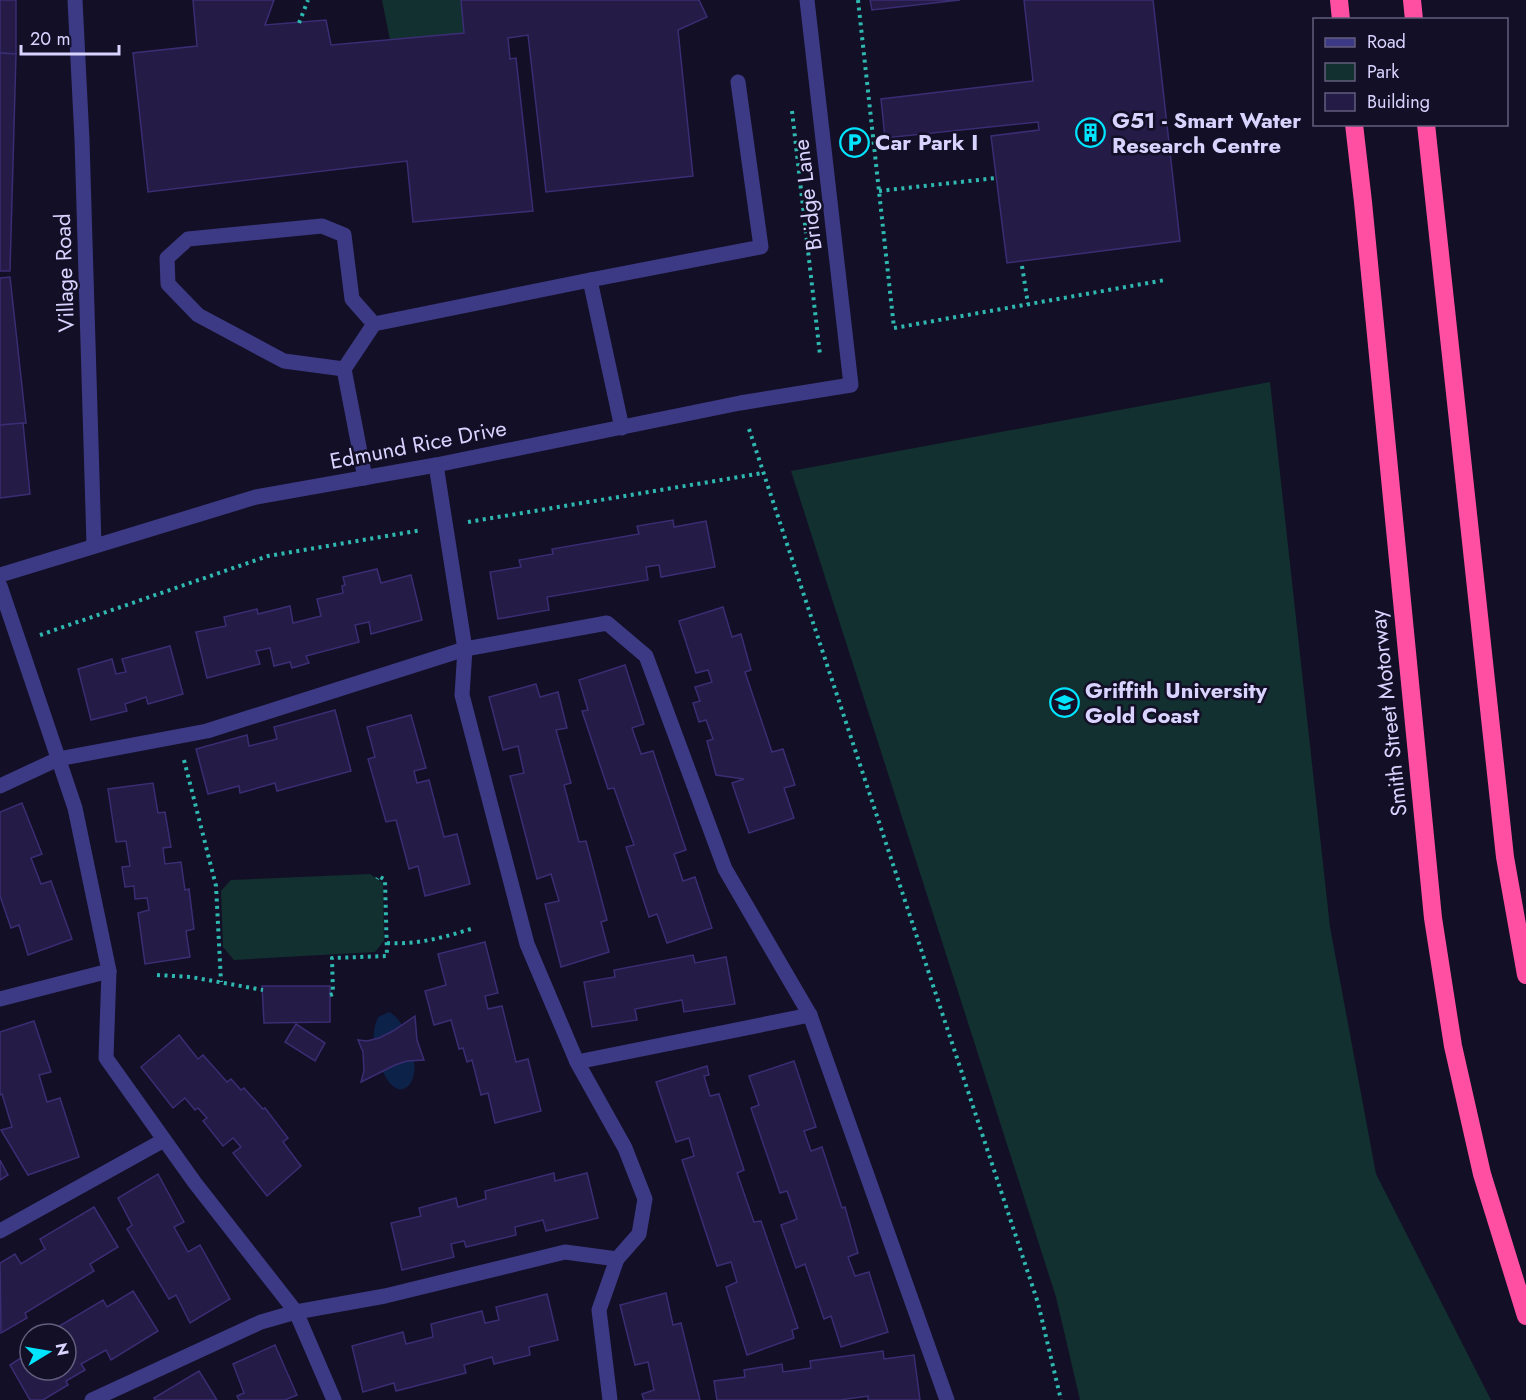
<svg xmlns="http://www.w3.org/2000/svg" width="1526" height="1400" font-family="Jost,sans-serif">
<rect width="100%" height="100%" fill="#130f26"/>
<g fill="#12302f">
<polygon points="382,0 461,0 464,33 390,40"/>
<polygon points="1270,382 1330,927 1376,1174 1491,1400 1080,1400 1056,1297 791,471"/>
<polygon points="370,874 383,883 384,941 375,952 234,960 223,947 221,891 231,880"/>
</g>
<path fill="#0c2248" d="M389,1012C407,1020 425,1073 407,1087C389,1100 376,1056 374,1045C373,1035 374,1026 378,1017Z"/>
<g fill="#241b47" stroke="#3b2d73" stroke-width="1.5">
<polygon points="0,0 16,0 16,54 0,53"/>
<polygon points="193,0 274,0 265,25 326,20 331,45 464,33 461,0 699,0 707,17 678,30 693,176 546,192 528,35 508,38 510,59 516,58 533,211 413,222 407,161 148,192 133,53 197,46"/>
<polygon points="870,0 960,0 872,10"/>
<polygon points="1024,0 1153,0 1180,241 1007,263 991,136 1039,130 1038,122 885,138 881,99 1033,81"/>
<polygon points="0,53 16,54 10,271 0,271"/>
<polygon points="10,277 26,423 0,425 0,278"/>
<polygon points="23,423 30,494 0,498 0,425"/>
<polygon points="673,520 674,527 706,521 715,567 661,577 659,565 646,567 648,580 547,597 549,610 498,619 490,572 521,567 519,560 553,554 552,549 639,534 637,526"/>
<polygon points="377,569 381,583 411,575 422,620 371,634 369,622 355,625 359,642 306,656 309,663 292,668 290,662 274,666 270,648 256,651 260,664 207,678 196,632 226,626 224,617 257,609 258,614 290,606 293,623 321,616 317,599 343,593 342,586 345,585 343,577"/>
<polygon points="723,607 732,637 741,634 751,670 745,672 772,752 783,749 795,785 784,788 794,818 749,833 732,783 744,779 716,775 707,741 713,739 706,720 699,722 693,703 700,701 695,687 712,682 708,670 696,673 679,621"/>
<polygon points="170,646 183,694 148,704 146,697 125,704 127,711 91,720 78,669 112,659 116,674 126,672 122,659"/>
<polygon points="625,665 644,724 632,728 641,754 653,751 686,850 674,854 683,881 695,877 712,928 667,943 657,914 649,917 626,847 634,845 614,788 608,789 582,711 588,710 579,680"/>
<polygon points="536,684 540,697 558,692 567,728 556,730 571,783 564,785 579,842 586,841 607,920 601,922 609,952 561,967 545,904 559,901 551,874 537,879 510,776 524,773 518,746 503,750 489,697"/>
<polygon points="335,710 351,771 277,791 275,783 240,793 239,786 208,794 196,749 247,735 249,746 277,739 274,727"/>
<polygon points="411,715 426,768 414,771 417,783 429,780 444,837 457,834 470,884 425,896 418,866 409,869 396,820 386,822 368,759 375,757 367,727"/>
<polygon points="153,783 158,813 165,812 171,847 163,848 165,864 181,862 185,890 189,889 194,929 186,931 190,957 145,964 138,913 149,910 147,898 135,899 134,886 125,887 122,867 130,866 126,841 116,842 108,789"/>
<polygon points="22,803 42,854 31,858 41,884 51,881 72,939 28,955 19,925 11,928 0,896 0,812"/>
<polygon points="485,942 498,993 485,996 488,1009 502,1006 516,1062 528,1059 541,1111 495,1123 488,1093 481,1095 472,1060 467,1062 463,1048 459,1049 451,1020 434,1025 425,991 446,985 438,954"/>
<polygon points="693,955 695,963 726,957 735,1004 684,1012 682,1000 635,1009 637,1020 592,1027 584,982 615,977 614,970"/>
<polygon points="262,986 330,986 330,1022 264,1023"/>
<polygon points="415,1016 417,1040 424,1060 407,1061 395,1065 361,1082 364,1071 363,1052 358,1040 367,1041 379,1038 393,1031"/>
<polygon points="34,1021 51,1072 39,1075 47,1102 60,1098 79,1157 28,1175 1,1130 12,1127 2,1094 0,1095 0,1032"/>
<polygon points="296,1024 325,1043 315,1061 285,1042"/>
<polygon points="179,1035 198,1059 203,1055 227,1082 231,1079 241,1090 244,1088 263,1109 265,1108 288,1138 283,1142 301,1166 267,1196 233,1153 241,1147 233,1138 223,1146 203,1121 207,1118 198,1108 195,1110 185,1098 173,1108 141,1067"/>
<polygon points="794,1061 816,1127 804,1131 811,1151 822,1147 842,1208 845,1207 858,1253 848,1257 855,1276 869,1272 888,1332 841,1347 831,1316 824,1319 805,1264 796,1268 781,1225 797,1219 787,1191 780,1193 751,1108 759,1105 749,1076"/>
<polygon points="707,1066 709,1075 704,1076 710,1096 719,1094 744,1170 737,1173 754,1222 761,1221 798,1328 792,1330 794,1338 747,1355 726,1287 737,1282 731,1262 717,1266 682,1160 694,1156 689,1138 676,1142 656,1082"/>
<polygon points="0,1160 8,1175 0,1180"/>
<polygon points="554,1173 555,1181 587,1173 598,1218 546,1231 543,1220 515,1227 516,1235 466,1247 464,1241 451,1244 454,1257 402,1270 391,1223 421,1216 419,1208 456,1198 458,1207 486,1199 485,1191"/>
<polygon points="158,1174 184,1222 174,1227 188,1252 200,1245 230,1299 190,1323 176,1295 169,1299 127,1229 132,1225 118,1198"/>
<polygon points="94,1207 118,1247 90,1264 94,1271 25,1313 27,1318 1,1333 0,1263 15,1254 21,1264 45,1249 40,1239"/>
<polygon points="133,1291 158,1331 111,1360 106,1350 81,1364 85,1370 66,1381 68,1385 43,1400 30,1400 10,1365 30,1352 30,1370 66,1370 66,1334 46,1334 103,1300 107,1307"/>
<polygon points="666,1293 673,1325 681,1323 700,1400 644,1400 642,1394 654,1390 648,1362 635,1365 620,1305"/>
<polygon points="547,1294 558,1340 529,1347 530,1355 494,1364 492,1357 464,1365 466,1373 396,1391 394,1383 363,1392 352,1346 403,1332 406,1344 433,1337 431,1324 482,1311 485,1323 499,1320 496,1307"/>
<polygon points="275,1345 297,1395 285,1400 239,1400 237,1396 244,1393 233,1364"/>
<polygon points="883,1351 884,1359 914,1355 920,1400 868,1400 868,1396 840,1400 717,1400 714,1381 745,1377 744,1370 782,1364 783,1372 811,1368 810,1361"/>
<polygon points="199,1371 217,1400 155,1400 154,1398"/>
</g>
<g fill="none" stroke-linecap="round" stroke-linejoin="round">
<g stroke="#2fb8b0" stroke-width="4" stroke-dasharray="3 4.5" stroke-linecap="butt">
<polyline points="858,0 894,328 1165,280"/>
<polyline points="299,23 308,0"/>
<polyline points="792,111 820,355"/>
<polyline points="879,191 996,178"/>
<polyline points="1022,266 1028,304"/>
<polyline points="749,429 1038,1303 1061,1400"/>
<polyline points="468,522 763,473"/>
<polyline points="40,635 268,556 422,530"/>
<polyline points="184,760 216,886 221,982"/>
<path d="M387,943C418,945 445,937 474,928"/>
<polyline points="157,975 191,977 263,990"/>
<polyline points="330,995 333,994 332,958 387,956 385,880 379,876 377,879"/>
</g>
<g stroke="#3d3a85" stroke-width="15">
<polyline points="75,0 82,140 94,545"/>
<polyline points="590,280 622,428"/>
<polyline points="344,369 284,361 198,315 168,284 167,258 188,239 322,226 344,235 352,299 374,324"/>
<polyline points="436,465 465,649 462,695 527,944 577,1062 625,1148 645,1199 639,1234 617,1259 599,1310 610,1400"/>
<polyline points="365,478 344,369 374,324 590,280 761,247 738,82"/>
<polyline points="0,586 75,808 109,971 106,1058 195,1183 296,1312 334,1400"/>
<polyline points="0,786 58,759 207,731 465,649 607,623 646,656 725,869 810,1015 947,1400"/>
<polyline points="0,999 109,971"/>
<polyline points="577,1062 810,1015"/>
<polyline points="0,1231 164,1140"/>
<polyline points="92,1400 261,1322 296,1312 385,1296 565,1252 617,1259"/>
</g>
<polyline stroke="#3d3a85" stroke-width="15" points="0,575 256,497 436,465 740,403 851,385 807,0"/>
<g stroke="#ff4fa3" stroke-width="18">
<polyline points="1339,0 1341,20"/>
<polyline points="1412,0 1414,20"/>
<polyline points="1354,124 1363,202 1433,918 1453,1046 1482,1174 1526,1316"/>
<polyline points="1426,124 1505,857 1526,975"/>
</g>
</g>
<defs>
<symbol id="building-ring" viewBox="-11 -11 22 22"><circle r="9.5" fill="#130f26" stroke="#00e5ff" stroke-width="1.5"/><path d="M-4-6H4V6H1V3H-1V6H-4ZM-2.5-4.3h1.7v1.8h-1.7ZM.8-4.3h1.7v1.8H.8ZM-2.5-1h1.7V.8h-1.7ZM.8-1h1.7V.8H.8Z" fill="#00e5ff"/></symbol>
<symbol id="parking-ring" viewBox="-11 -11 22 22"><circle r="9.5" fill="#130f26" stroke="#00e5ff" stroke-width="1.5"/><path d="M-3.5-5.5H1a3.5 3.5 0 0 1 0 7H-1V5.5H-3.5ZM-1-3.4V-.6H.8a1.4 1.4 0 0 0 0-2.8Z" fill="#00e5ff"/></symbol>
<symbol id="university-ring" viewBox="-11 -11 22 22"><circle r="9.5" fill="#130f26" stroke="#00e5ff" stroke-width="1.5"/><path d="M0-5L7-2L0 1L-7-2ZM-4 1L0 2.5L4 1V4Q0 6-4 4Z" fill="#00e5ff"/></symbol>
</defs>
<g fill-rule="evenodd">
<use href="#building-ring" x="1074" y="116" width="33" height="33"/>
<use href="#parking-ring" x="838" y="126" width="33" height="33"/>
<use href="#university-ring" x="1048" y="686" width="33" height="33"/>
</g>
<g text-anchor="middle" stroke-width="5" stroke-linejoin="round" paint-order="stroke">
<g font-size="22" font-weight="bold" fill="#d9d4ff" stroke="#130f26" text-anchor="start">
<text x="1112" y="128">G51 - Smart Water<tspan x="1112" dy="25">Research Centre</tspan></text>
<text x="875" y="150">Car Park I</text>
<text x="1085" y="698">Griffith University<tspan x="1085" dy="25">Gold Coast</tspan></text>
</g>
<g font-size="22" fill="#d9d4ff" stroke="#130f26">
<text transform="translate(807 195) rotate(-97)" y="8">Bridge Lane</text>
<text transform="translate(64 273) rotate(-92)" y="8">Village Road</text>
<text transform="translate(418 444) rotate(-11)" y="8">Edmund Rice Drive</text>
<text transform="translate(1388 713) rotate(-96)" y="8">Smith Street Motorway</text>
</g>
</g>
<rect x="1313" y="18" width="195" height="108" fill="#130f26" stroke="#625e7d" stroke-width="1.5"/>
<rect x="1325" y="38" width="30" height="9" fill="#3d3a85" stroke="#625e7d" stroke-width="1.5"/>
<text x="1367" y="48" font-size="18" fill="#d9d4ff">Road</text>
<rect x="1325" y="63" width="30" height="18" fill="#12302f" stroke="#625e7d" stroke-width="1.5"/>
<text x="1367" y="78" font-size="18" fill="#d9d4ff">Park</text>
<rect x="1325" y="93" width="30" height="18" fill="#241b47" stroke="#625e7d" stroke-width="1.5"/>
<text x="1367" y="108" font-size="18" fill="#d9d4ff">Building</text>
<g transform="translate(48 1352) rotate(79)"><circle r="28" fill="#130f26" stroke="#625e7d" stroke-width="1.5"/>
<path d="M0-4.5L10 22L0 15L-10 22Z" fill="#00e5ff"/>
<text y="-9" font-size="16" font-weight="bold" text-anchor="middle" fill="#d9d4ff">N</text>
</g>
<path d="M21 45v9h98v-9" fill="none" stroke="#d9d4ff" stroke-width="3"/>
<text x="30" y="45" font-size="18" fill="#d9d4ff" stroke="#130f26" stroke-width="4.5" paint-order="stroke">20 m</text>
</svg>
